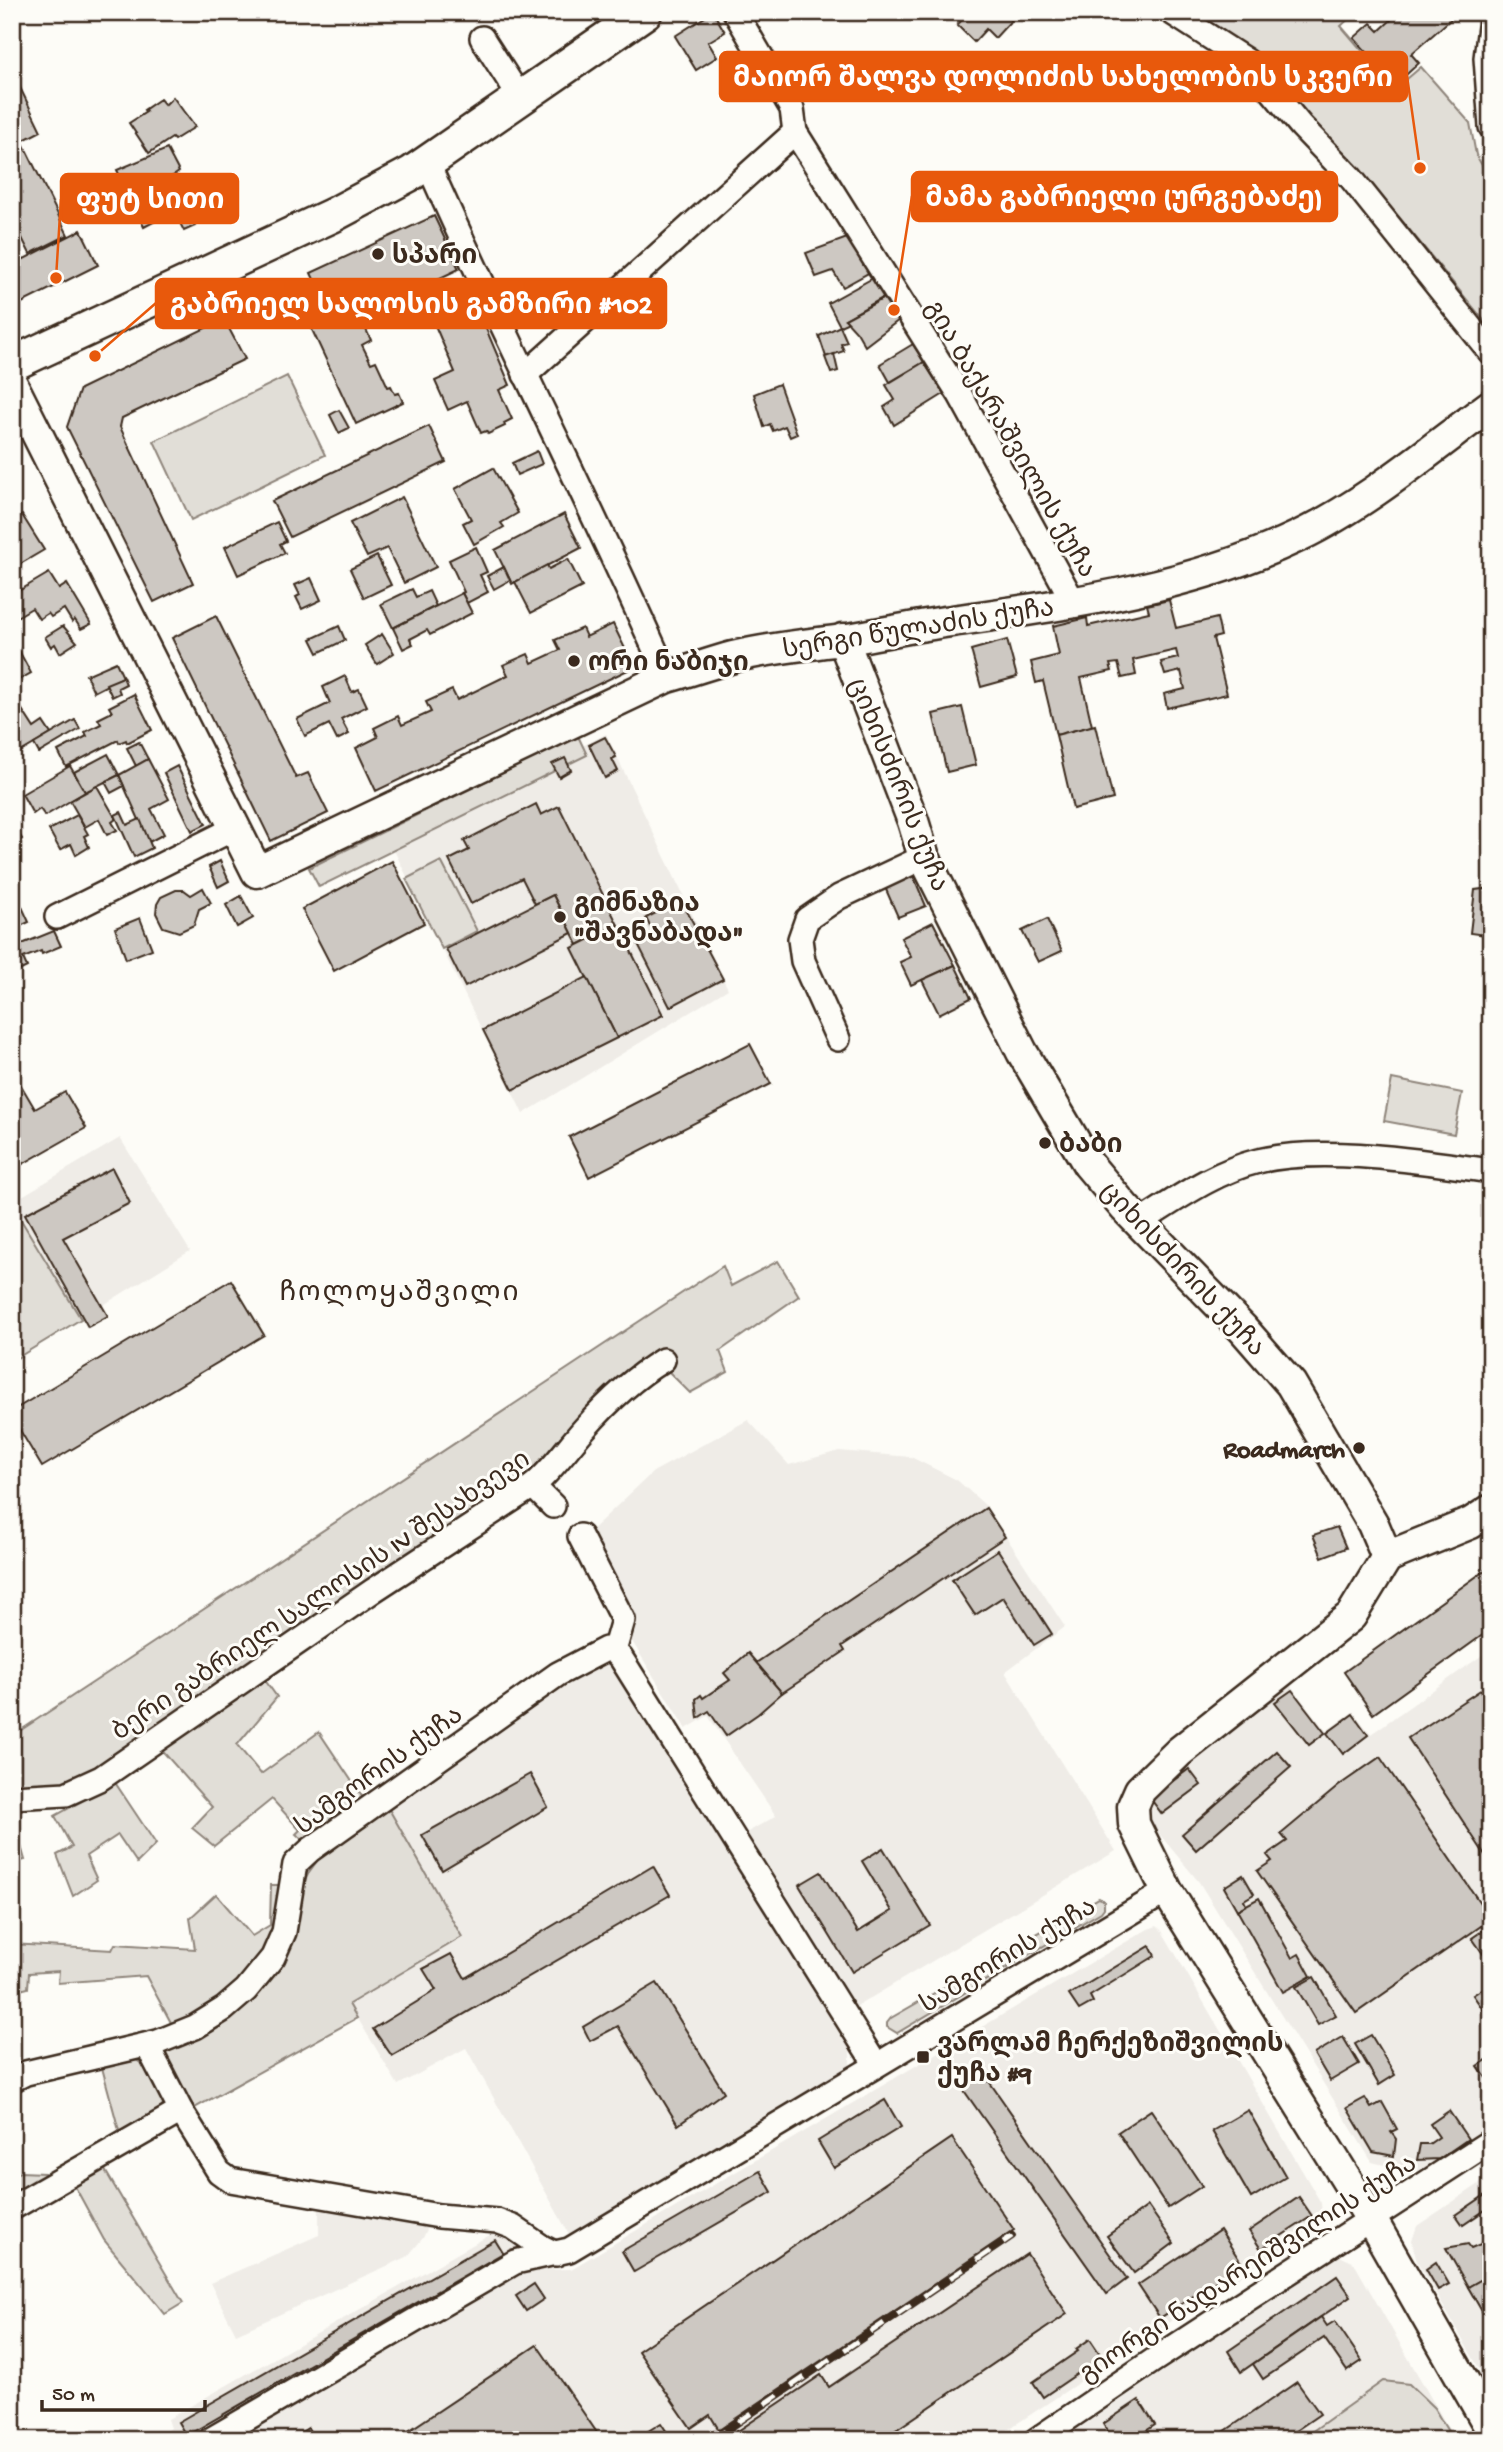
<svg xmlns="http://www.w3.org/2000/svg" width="1503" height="2452" font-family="'Gochi Hand','Noto Sans Georgian',sans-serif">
<rect width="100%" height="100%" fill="#fdfcf7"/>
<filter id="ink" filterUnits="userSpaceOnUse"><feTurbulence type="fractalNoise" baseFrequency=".0143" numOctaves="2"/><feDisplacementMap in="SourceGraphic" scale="14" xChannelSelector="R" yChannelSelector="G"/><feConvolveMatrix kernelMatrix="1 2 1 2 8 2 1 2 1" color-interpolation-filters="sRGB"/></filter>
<g filter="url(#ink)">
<g fill="#efece7">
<polygon points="606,734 728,989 523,1114 391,844"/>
<polygon points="120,1138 190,1251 81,1319 12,1202"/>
<polygon points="748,1420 789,1465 839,1451 911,1457 957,1480 986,1506 1065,1627 1005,1672 1116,1851 854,2008 744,1834 776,1816 708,1716 686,1729 630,1638 628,1613 585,1536 653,1472"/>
<polygon points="1491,1649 1491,2130 1450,2158 1412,2172 1372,2162 1199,1882 1146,1818 1149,1784 1290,1685 1326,1731 1353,1712 1371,1734"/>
<polygon points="608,1656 850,2048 850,2066 569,2234 466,2048 398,2085 349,2004 462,1936 386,1804 558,1679"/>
<polygon points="1157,1926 1162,1931 1321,2203 1322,2214 1317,2225 992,2440 235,2440 524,2270 571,2269 1148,1929"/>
<polygon points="1491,2176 1491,2389 1417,2261 1412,2241 1417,2226"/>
<polygon points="319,2208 431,2221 423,2238 407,2257 236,2334 210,2283 319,2235"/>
<polygon points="495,2232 509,2237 517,2245 518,2253 191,2440 152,2440 171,2428 168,2419"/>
<polygon points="1336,2254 1354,2263 1455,2440 1062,2440"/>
</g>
<g fill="#e1ded7" stroke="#8e847a" stroke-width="2">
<polygon points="1215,12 1235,12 1247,17 1252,12 1356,12 1341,26 1395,89 1421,67 1470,123 1476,155 1491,181 1491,329 1399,217 1291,96 1244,45 1207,20"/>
<polygon points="287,376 325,455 191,520 154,441"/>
<polygon points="578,736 587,755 319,887 309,868"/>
<polygon points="441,861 477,931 442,949 406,879"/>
<polygon points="1392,1079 1462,1093 1454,1134 1384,1121"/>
<polygon points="12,1205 81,1319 12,1361"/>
<polygon points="778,1261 799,1296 720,1351 728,1372 690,1393 656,1359 531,1473 84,1777 59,1785 12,1787 12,1736 723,1266 731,1286"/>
<polygon points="262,1676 277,1697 237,1745 261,1774 319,1732 367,1804 308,1845 296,1834 300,1830 272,1799 214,1846 192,1828 212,1807 157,1745"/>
<polygon points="112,1778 156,1844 137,1863 118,1835 86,1856 97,1880 73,1896 57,1855 72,1847 55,1816 82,1801"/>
<polygon points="386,1804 462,1937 349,2004 357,2018 189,2111 159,2050 224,2019 293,1907 309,1872 331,1842"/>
<polygon points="17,1832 25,1860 12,1863 12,1834"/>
<polygon points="271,1885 285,1885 280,1931 241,1989 175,2030 146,1976 58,1983 59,1971 29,1973 28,1988 12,1992 12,1944 112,1950 115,1944 195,1949 190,1918 216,1894 252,1936 270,1925"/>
<polygon points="1099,1898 1104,1901 1104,1908 1101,1912 897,2033 887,2027 887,2023 891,2018"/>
<path d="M129,2056C144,2062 159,2081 166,2096L161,2110L121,2138L101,2064Z"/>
<polygon points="102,2165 183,2303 165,2314 104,2240 73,2183"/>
<polygon points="20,2172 44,2173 45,2179 12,2198 12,2175"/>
<polygon points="1383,2381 1409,2384 1434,2408 1453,2440 1300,2440"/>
</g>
<g fill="#cdc8c2" stroke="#3b2a1e" stroke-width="2">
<polygon points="713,12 725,32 708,42 717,57 696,70 675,36"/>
<polygon points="970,12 1017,12 1018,13 995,38 986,29 974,42 957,25"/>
<polygon points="1384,12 1459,12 1411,54 1419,63 1396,84 1354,38 1371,23 1379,31 1391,20"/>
<polygon points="12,71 41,131 22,141 12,139"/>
<polygon points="173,97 195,127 174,140 172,138 149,153 129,123 146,112 144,110 160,99 165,105"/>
<polygon points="13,138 22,141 68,235 30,254 12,218"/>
<polygon points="167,149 179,172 170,178 195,226 184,231 174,211 144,227 117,170"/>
<polygon points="434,216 459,269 394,300 388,287 345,307 353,324 361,319 371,340 362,345 371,363 376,361 388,387 391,386 395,394 399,393 403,402 356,424 299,302 320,292 311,273"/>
<polygon points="81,230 98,265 12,308 12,265"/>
<polygon points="850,237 870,272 843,287 833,271 816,277 806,253"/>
<polygon points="873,278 884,297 845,319 849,322 840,326 828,303"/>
<polygon points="886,297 899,320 865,346 857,332 845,319"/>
<polygon points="456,303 460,312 476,305 510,385 499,390 512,419 504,423 505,426 488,434 486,431 481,433 467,401 448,410 435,381 455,372 434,323 442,320 438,310"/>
<polygon points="224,319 245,359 122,418 120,427 193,583 154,602 67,427 80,389"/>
<polygon points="840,326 847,342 841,344 844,351 826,357 819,336"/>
<polygon points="913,344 924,362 890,382 880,364"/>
<polygon points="834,354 838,371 831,373 825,357"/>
<polygon points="924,362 944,394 894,425 884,407 895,400 886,385"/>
<polygon points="779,384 797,434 790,437 785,426 773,431 770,424 764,427 754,394"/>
<polygon points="339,410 349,428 339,433 330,415"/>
<polygon points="429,426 446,462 290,537 272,501"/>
<polygon points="537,451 542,464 517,475 512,463"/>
<polygon points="493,468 518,513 501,523 504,527 474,544 463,523 471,519 455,489"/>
<polygon points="402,497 436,567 404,583 387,548 367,557 350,523"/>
<polygon points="564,514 581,548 512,584 495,550"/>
<polygon points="22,515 44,550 17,566 19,570 12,574 12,521"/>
<polygon points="277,522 286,541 280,544 285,553 238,575 225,547"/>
<polygon points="476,547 487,572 480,575 488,592 467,603 462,593 464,592 449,560"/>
<polygon points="377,556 391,585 364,598 350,569"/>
<polygon points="568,559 582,587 531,613 515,582 547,565 549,569"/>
<polygon points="504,567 510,580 494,589 487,576"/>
<polygon points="49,573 59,589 67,584 91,624 81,629 75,620 72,622 64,609 51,617 48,613 39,619 32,608 15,618 12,613 12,595"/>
<polygon points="311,578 321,600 302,609 296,597 300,595 295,585"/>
<polygon points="412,589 416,597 429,591 436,606 393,628 381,604"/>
<polygon points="462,593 472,613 430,635 427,630 410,639 413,644 403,649 393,628"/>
<polygon points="1169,600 1176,628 1217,618 1221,636 1213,638 1227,694 1167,708 1164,694 1185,689 1181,671 1165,675 1161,662 1178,658 1176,650 1133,660 1136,675 1122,678 1118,663 1110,664 1112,671 1081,678 1092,726 1056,735 1043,681 1036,683 1031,662 1059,655 1053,626 1087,618 1088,626 1149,612 1147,605"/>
<polygon points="216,616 296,778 308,773 328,813 271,841 172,638"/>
<polygon points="613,624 634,667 376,791 356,748 378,737 374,728 398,716 402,725 431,712 426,702 452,690 457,700 508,675 503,665 528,654 532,663 560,650 555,640 582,628 586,637"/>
<polygon points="63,626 77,642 60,653 55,644 51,647 45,637"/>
<polygon points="339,626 345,640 318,653 311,639"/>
<polygon points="382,634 394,653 377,664 365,645"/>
<polygon points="1007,640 1017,677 981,687 971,650"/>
<polygon points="17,647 31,673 15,682 12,677 12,649"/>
<polygon points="116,662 123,677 94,692 86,675"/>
<polygon points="345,676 352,692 359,689 367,706 341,719 349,734 337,740 329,724 305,736 297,719 330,703 323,687"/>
<polygon points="123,677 126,684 118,688 120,693 112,697 106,684"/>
<polygon points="134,694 152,730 127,743 126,740 119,743 118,740 66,767 58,751 87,736 85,732 101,724 98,719 112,712 109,707"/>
<polygon points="962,707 976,765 947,772 933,714"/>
<polygon points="21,708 34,728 43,722 51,734 12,757 12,713"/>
<polygon points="75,720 80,729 39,753 34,744"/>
<polygon points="1095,725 1113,799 1073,809 1056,735"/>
<polygon points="605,737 616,757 612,759 618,771 605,778 589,745"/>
<polygon points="139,742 148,759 136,766 127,748"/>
<polygon points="108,754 119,775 85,792 74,772"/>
<polygon points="565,758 571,770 559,777 552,764"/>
<polygon points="148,759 169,799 151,809 164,834 149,842 119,775"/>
<polygon points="70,766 85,792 45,816 40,809 33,814 22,794"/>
<polygon points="177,766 206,824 192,831 164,773"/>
<polygon points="119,775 124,786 111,793 105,782"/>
<polygon points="97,786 116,819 112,822 117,830 107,835 99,819 85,827 70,801"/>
<polygon points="536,804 541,815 559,806 618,925 578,945 553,895 535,904 522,878 471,904 449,860 469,850 464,841"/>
<polygon points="121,812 127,825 140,819 152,848 134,857 115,815"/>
<polygon points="77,815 88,834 84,836 89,847 76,855 71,844 60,850 49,830"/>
<polygon points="17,831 22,839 14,844 12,834"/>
<polygon points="220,861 229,881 218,887 209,867"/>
<polygon points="392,861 424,923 334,971 302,909"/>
<polygon points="912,873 926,906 898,917 884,885"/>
<polygon points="203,888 211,903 199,909 194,925 179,932 163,927 156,913 157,904 161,897 176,890 184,890 191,895"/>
<polygon points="1491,888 1491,991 1482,990 1486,935 1470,933 1475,890"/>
<polygon points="553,895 572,933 465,987 446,949"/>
<polygon points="17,896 29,922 12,930 12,898"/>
<polygon points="241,896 253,918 237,927 226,905"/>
<polygon points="681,900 723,979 670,1007 638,944 654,935 646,918"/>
<polygon points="140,918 152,949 126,959 115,928"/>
<polygon points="1047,919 1062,951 1038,962 1022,931"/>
<polygon points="933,922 955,965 911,985 900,962 911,957 901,938"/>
<polygon points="618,925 663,1015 617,1038 572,948"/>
<polygon points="54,931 61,946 42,954 41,951 23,958 27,967 15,973 12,966 12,948"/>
<polygon points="955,965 971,998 939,1014 922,980"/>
<polygon points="587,977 617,1038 513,1090 483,1030"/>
<polygon points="750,1044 771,1084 589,1177 569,1137"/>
<polygon points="12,1070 35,1109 65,1092 86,1128 12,1170"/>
<polygon points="112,1168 130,1203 63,1238 108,1316 88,1327 25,1214"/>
<polygon points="231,1280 264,1335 42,1467 12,1417 12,1411"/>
<polygon points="986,1508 1005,1537 842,1646 845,1651 782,1693 756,1663"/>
<polygon points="1337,1527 1346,1548 1322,1557 1313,1535"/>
<polygon points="998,1550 1052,1634 1034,1645 1003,1597 975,1615 952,1580"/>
<polygon points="1491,1566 1491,1629 1373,1714 1344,1672"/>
<polygon points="748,1653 782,1693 758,1714 726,1736 709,1711 698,1718 696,1699 701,1695 703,1698 730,1680 724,1673"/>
<polygon points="1491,1683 1491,1864 1408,1738"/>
<polygon points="1292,1690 1325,1733 1309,1745 1275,1702"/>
<polygon points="1353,1714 1368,1735 1343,1754 1327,1733"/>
<polygon points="1277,1751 1291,1767 1196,1850 1182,1834"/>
<polygon points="1380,1757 1491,1919 1356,2013 1257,1871 1272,1861 1267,1855 1287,1841 1281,1834 1341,1784"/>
<polygon points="1189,1769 1201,1785 1162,1814 1150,1798"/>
<polygon points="530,1774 548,1807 442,1870 422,1835"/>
<polygon points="883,1848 930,1925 852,1972 799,1885 821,1872 858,1932 892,1911 862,1861"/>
<polygon points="653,1866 670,1895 392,2056 373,2029 436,1990 423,1969 451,1954 465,1978"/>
<polygon points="1243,1875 1254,1894 1244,1900 1246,1905 1237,1910 1224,1887"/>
<polygon points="1259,1898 1292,1958 1299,1954 1311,1976 1283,1992 1237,1910"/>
<polygon points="1491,1925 1491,1965 1472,1938"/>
<polygon points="1150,1946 1155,1956 1090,1996 1093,2002 1079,2010 1069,1995"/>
<polygon points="1314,1977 1336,2015 1318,2025 1296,1987"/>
<polygon points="657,1983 724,2092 678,2125 618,2026 590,2041 583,2027"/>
<polygon points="1491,1983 1491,2021 1473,1995"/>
<polygon points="1371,2035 1395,2075 1379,2085 1355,2044"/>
<polygon points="1343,2037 1359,2064 1330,2081 1314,2054"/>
<polygon points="1491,2057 1491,2085 1478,2066"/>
<polygon points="979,2067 1127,2279 1107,2294 958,2082"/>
<polygon points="1365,2098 1371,2108 1382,2102 1397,2129 1391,2132 1396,2139 1394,2156 1373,2152 1347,2108"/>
<polygon points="885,2100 901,2127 834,2168 818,2141"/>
<polygon points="1151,2110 1202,2186 1168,2208 1118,2132"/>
<polygon points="1248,2110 1286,2177 1251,2198 1212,2131"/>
<polygon points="1449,2111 1468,2139 1439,2159 1417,2160 1420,2144 1429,2144 1439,2137 1430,2124"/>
<polygon points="952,2138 1014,2230 719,2430 710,2415 691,2428 638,2351"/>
<polygon points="760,2171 772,2192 634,2272 622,2251"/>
<polygon points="1491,2191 1491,2206 1463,2225 1456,2215"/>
<polygon points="1299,2197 1312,2216 1261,2249 1249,2231"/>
<polygon points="1148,2206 1174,2243 1134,2273 1107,2236"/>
<polygon points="1220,2230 1242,2264 1160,2318 1138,2285"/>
<polygon points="495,2240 503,2253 186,2436 178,2422"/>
<polygon points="1485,2242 1491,2245 1491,2274 1468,2287 1446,2248 1468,2244 1471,2248"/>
<polygon points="1027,2254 1067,2314 881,2440 726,2439 821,2375 829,2387"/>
<polygon points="1436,2262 1449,2284 1438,2290 1426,2269"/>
<polygon points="1491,2274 1491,2327 1468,2287"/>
<polygon points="1337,2276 1351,2296 1241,2372 1228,2351"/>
<polygon points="534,2284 544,2299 526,2311 516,2296"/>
<polygon points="1321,2317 1327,2326 1335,2321 1362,2361 1347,2371 1324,2338 1263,2379 1253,2364"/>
<polygon points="1090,2339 1102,2357 1043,2397 1033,2382 1078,2351 1076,2349"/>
<polygon points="537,2345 602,2440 395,2440"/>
<polygon points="1297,2382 1320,2414 1282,2440 1212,2440"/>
<polygon points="1139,2400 1155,2425 1132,2440 1113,2440 1103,2424"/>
<polygon points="661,2423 672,2440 634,2440"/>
<polygon points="308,2428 314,2438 289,2440"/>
<polygon points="1108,2432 1113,2440 1098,2440 1097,2438"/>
</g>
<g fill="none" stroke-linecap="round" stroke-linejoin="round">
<defs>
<g id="minor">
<polyline points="735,12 792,109 795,132 960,395 1074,603"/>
<polyline points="1171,12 1247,61 1301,126 1351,178 1491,353"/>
<polyline points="1491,19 1486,58 1491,127"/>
<polyline points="482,38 521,99"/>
<path d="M428,164C504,337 592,505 667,677"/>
<polyline points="525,375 795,132"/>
<polyline points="57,917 235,828"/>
<polyline points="838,1039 803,961 800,939 807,919 839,897 924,857"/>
<path d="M1140,1222C1177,1199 1214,1172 1258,1161C1324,1145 1423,1162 1491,1171"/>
<polyline points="533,1486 553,1506"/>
<polyline points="580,1536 623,1620 614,1651"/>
<path d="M12,1797L66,1794L101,1778L374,1590L533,1486C553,1469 567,1448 584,1429C607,1403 633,1378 663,1360"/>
<polyline points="147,2045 181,2111"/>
<polyline points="12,2080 26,2073 158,2042 195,2027 224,2009 246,1990 273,1957 284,1932 295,1864 310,1850 558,1674 606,1649 614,1651 621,1658 876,2065"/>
<polyline points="12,2208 181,2111 219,2172 230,2180 439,2216 497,2221 513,2227 542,2247 556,2254"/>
<polyline points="210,2440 515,2262 569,2250 1167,1891"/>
<polyline points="1036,2440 1154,2360 1491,2141"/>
</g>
<g id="tertiary">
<path d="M12,384L257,872L667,677C689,671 711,663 733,657C769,648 805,645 842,640C879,634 915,626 952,621C1069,604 1191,588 1299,536C1366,504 1431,449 1491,405"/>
<polyline points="843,639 913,821 924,857 1022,1052 1088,1164 1125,1208 1243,1329 1291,1384 1373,1524 1387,1557"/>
<polyline points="1387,1557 1351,1616 1179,1752 1140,1790 1133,1806 1134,1824 1167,1891 1371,2219 1491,2429"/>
<polyline points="1387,1557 1471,1523 1491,1510"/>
</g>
<polyline id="secondary" points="12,364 333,215 412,173 645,12"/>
</defs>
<use href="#minor" stroke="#3b2a1e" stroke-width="28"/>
<use href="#tertiary" stroke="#3b2a1e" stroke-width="35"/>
<use href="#secondary" stroke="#3b2a1e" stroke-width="38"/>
<use href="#minor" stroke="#fdfcf7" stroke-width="23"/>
<use href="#tertiary" stroke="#fdfcf7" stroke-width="30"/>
<use href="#secondary" stroke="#fdfcf7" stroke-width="33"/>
<defs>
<polyline id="rail" points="712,2440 1012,2236"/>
</defs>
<use href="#rail" stroke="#3b2a1e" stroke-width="8"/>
<use href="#rail" stroke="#fdfcf7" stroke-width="5" stroke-dasharray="16" stroke-linecap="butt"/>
</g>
</g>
<g fill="#3b2a1e" stroke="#fdfcf7" stroke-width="2.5">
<circle cx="378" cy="254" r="7"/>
<circle cx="574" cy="661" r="7"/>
<circle cx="560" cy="917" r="7"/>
<circle cx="1045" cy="1143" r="7"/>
<circle cx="1359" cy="1448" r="7"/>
<rect x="916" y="2050" width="14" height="14" rx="3.5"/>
</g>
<g text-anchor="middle" stroke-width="6" stroke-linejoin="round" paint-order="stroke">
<g font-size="26" font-weight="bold" fill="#3b2a1e" stroke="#fdfcf7" text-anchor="start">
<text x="392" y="263">სპარი</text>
<text x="588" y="670">ორი ნაბიჯი</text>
<text x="574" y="911">გიმნაზია<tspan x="574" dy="30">"შავნაბადა"</tspan></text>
<text x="1059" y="1152">ბაბი</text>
<text x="1345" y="1457" text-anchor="end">Roadmarch</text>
<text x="937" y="2051">ვარლამ ჩერქეზიშვილის<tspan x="937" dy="30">ქუჩა #9</tspan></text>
</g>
<g font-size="26" fill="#3b2a1e" stroke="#fdfcf7">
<text transform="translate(1012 438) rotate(60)" y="9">გია ბაქარაშვილის ქუჩა</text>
<text transform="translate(918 627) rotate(-9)" y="9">სერგი წულაძის ქუჩა</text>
<text transform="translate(900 784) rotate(68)" y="9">ციხისძირის ქუჩა</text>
<text transform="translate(1184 1268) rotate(47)" y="9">ციხისძირის ქუჩა</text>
<text transform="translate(320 1594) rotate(-34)" y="9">ბერი გაბრიელ სალოსის IV შესახვევი</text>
<text transform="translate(378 1769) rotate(-36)" y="9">სამგორის ქუჩა</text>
<text transform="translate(1007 1954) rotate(-31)" y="9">სამგორის ქუჩა</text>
<text transform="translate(1247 2267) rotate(-33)" y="9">გიორგი ნადარეიშვილის ქუჩა</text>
</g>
<g font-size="28" letter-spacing="2" fill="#3b2a1e" stroke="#fdfcf7">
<text x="400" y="1300">ჩოლოყაშვილი</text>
</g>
</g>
<path fill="none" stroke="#e8590c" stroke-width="2.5" d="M1420 168L1407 76M894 310L912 196M56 278L61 199M95 356L156 303"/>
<g fill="#e8590c" stroke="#fdfcf7" stroke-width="2.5">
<circle cx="1420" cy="168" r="7"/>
<circle cx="894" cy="310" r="7"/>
<circle cx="56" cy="278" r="7"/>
<circle cx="95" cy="356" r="7"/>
</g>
<g fill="#e8590c" stroke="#e8590c" stroke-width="2.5">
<rect x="720" y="52" width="687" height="49" rx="7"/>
<rect x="912" y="172" width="425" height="49" rx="7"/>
<rect x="61" y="174" width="177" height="49" rx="7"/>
<rect x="156" y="279" width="510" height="49" rx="7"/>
</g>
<g font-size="28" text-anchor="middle" font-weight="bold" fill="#fff">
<text x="1063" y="86">მაიორ შალვა დოლიძის სახელობის სკვერი</text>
<text x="1124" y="206">მამა გაბრიელი (ურგებაძე)</text>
<text x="150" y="208">ფუტ სითი</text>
<text x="411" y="313">გაბრიელ სალოსის გამზირი #102</text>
</g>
<rect width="1503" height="2452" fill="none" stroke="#fdfcf7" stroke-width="42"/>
<rect x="21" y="21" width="1461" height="2410" fill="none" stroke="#3b2a1e" stroke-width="2.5" filter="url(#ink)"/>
<path d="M42 2400v10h163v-10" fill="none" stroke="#3b2a1e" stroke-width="3.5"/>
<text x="52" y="2400" font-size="21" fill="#3b2a1e" stroke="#fdfcf7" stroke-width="5" paint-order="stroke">50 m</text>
</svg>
